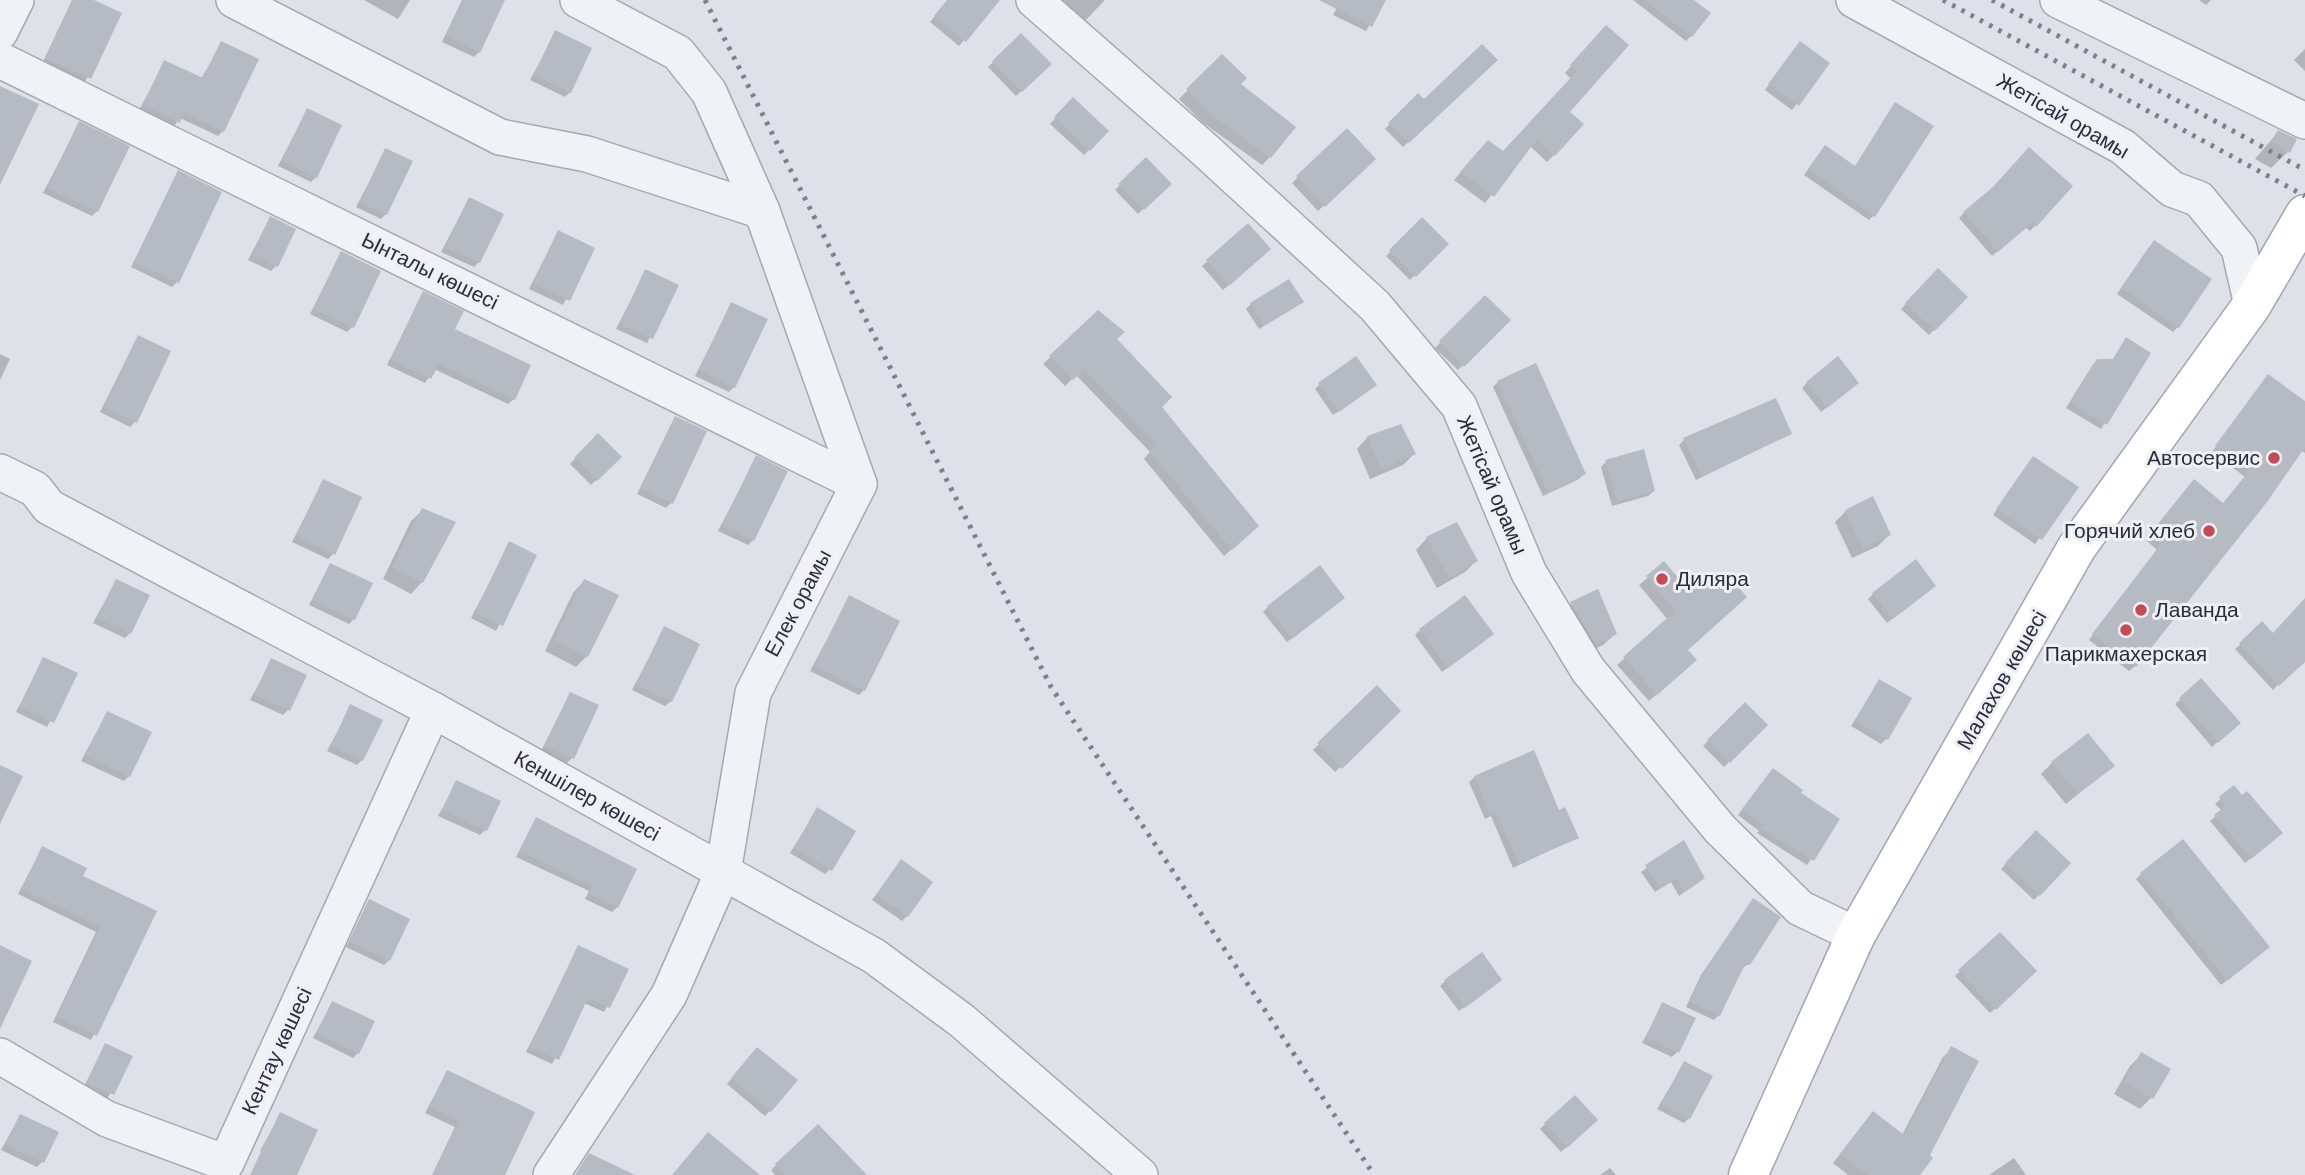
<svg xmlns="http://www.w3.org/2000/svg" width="2305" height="1175" font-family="Helvetica,sans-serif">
<rect width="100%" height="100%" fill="#dee1e7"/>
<g fill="#0003">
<polygon points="72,0 90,0 120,14 84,84 42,64"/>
<polygon points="364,0 410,0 398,19"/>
<polygon points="462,0 489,0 479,52 474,57 442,42"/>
<polygon points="948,0 998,0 959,46 930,22"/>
<polygon points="1055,0 1105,0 1083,23"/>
<polygon points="1341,0 1384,0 1366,31 1333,15"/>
<polygon points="1633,0 1691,0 1691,36 1686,41"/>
<polygon points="2199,0 2211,0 2206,5"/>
<polygon points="556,32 570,92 565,97 530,80"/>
<polygon points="1599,34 1554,155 1547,162 1530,146 1485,203 1454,180 1481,149 1503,153 1571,79 1565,73"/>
<polygon points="1021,35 1049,64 1016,96 988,67"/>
<polygon points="221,44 223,131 218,136 180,118 173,127 139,110 165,62 201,79"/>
<polygon points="1795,48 1828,63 1792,110 1765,90"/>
<polygon points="2305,49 2305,71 2294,60"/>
<polygon points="1222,56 1238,84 1270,157 1262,165 1202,122 1179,99"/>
<polygon points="1495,60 1403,147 1385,129 1418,95 1424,102"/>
<polygon points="1073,99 1107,131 1084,155 1050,124"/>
<polygon points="1895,104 1874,215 1869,220 1804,175 1820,153 1854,168"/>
<polygon points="307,110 316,177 311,182 278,166"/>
<polygon points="79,124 97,211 92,216 43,193"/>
<polygon points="1347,131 1374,159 1318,211 1292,183"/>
<polygon points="2278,132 2288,152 2271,168 2255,159"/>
<polygon points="386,150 386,214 381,219 356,207"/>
<polygon points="1146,159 1169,184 1138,214 1115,190"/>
<polygon points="178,172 177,282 172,287 131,267"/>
<polygon points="2070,186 2030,231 2025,227 1992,256 1959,218 1964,213"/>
<polygon points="469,199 479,262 474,267 441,252"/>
<polygon points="270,218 276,266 271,271 248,260"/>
<polygon points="1422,219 1447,244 1410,280 1386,256"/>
<polygon points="1248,225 1264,254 1223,290 1202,266"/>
<polygon points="558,232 593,249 563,305 529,289"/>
<polygon points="2149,247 2178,327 2173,332 2117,294"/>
<polygon points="341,253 352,327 347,332 310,314"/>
<polygon points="646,271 676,286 647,343 616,329"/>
<polygon points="1938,271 1966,297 1929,335 1901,309"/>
<polygon points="423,293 514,399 508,404 434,369 425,383 387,365"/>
<polygon points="1485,298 1508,320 1458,370 1435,348"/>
<polygon points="1301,302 1259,329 1246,309 1251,304"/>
<polygon points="731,304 734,387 729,392 695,376"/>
<polygon points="1098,312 1159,407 1250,533 1224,556 1144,459 1150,452 1076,375 1065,386 1043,364"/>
<polygon points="138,337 135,422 130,427 100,412"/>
<polygon points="2122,345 2149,353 2101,429 2066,408 2092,366 2097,360 2112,361"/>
<polygon points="0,354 10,359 0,380"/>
<polygon points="1498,382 1584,474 1579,479 1543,496 1493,387"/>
<polygon points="2263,382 2305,404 2305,453 2301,450 2245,477 2212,452"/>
<polygon points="1807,383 1852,388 1821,412 1802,388"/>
<polygon points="1320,384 1369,390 1333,415 1315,389"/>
<polygon points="675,418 671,503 666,508 637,494"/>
<polygon points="1790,434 1696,480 1679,445 1684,440"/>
<polygon points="598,435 620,457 591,485 570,464"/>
<polygon points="1368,437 1414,454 1403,465 1370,479 1357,449"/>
<polygon points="756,458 753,540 748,545 718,531"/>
<polygon points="1606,462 1654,491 1648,496 1612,506 1601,467"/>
<polygon points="2029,463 2076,488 2035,544 1993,515"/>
<polygon points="323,481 333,554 328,559 292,542"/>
<polygon points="2189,486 2135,666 2129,671 2089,640 2157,550 2146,540"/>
<polygon points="423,510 422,582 411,594 383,579 411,521"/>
<polygon points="1846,511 1889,535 1878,546 1852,558 1835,522"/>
<polygon points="1427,538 1476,561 1465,572 1437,588 1416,550"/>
<polygon points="510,543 535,555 496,631 471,618"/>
<polygon points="1664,564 1686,651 1687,668 1649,701 1617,665 1668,620 1639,585"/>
<polygon points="330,565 354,619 349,624 309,605"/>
<polygon points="116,581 130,633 125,638 93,623"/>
<polygon points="584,581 587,656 576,667 545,651 573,593"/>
<polygon points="1929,590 1887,623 1868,599 1873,594"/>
<polygon points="850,597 864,690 859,695 810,671"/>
<polygon points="2305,601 2305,656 2273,690 2235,649 2262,624 2273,635"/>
<polygon points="1338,603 1287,642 1263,612 1268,607"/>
<polygon points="1571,604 1615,634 1603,645 1584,654 1560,615"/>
<polygon points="664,629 671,701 665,706 632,690"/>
<polygon points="1420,630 1487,639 1442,672 1415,635"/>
<polygon points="44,659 75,674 47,727 16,712"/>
<polygon points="272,660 288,710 283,715 250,700"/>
<polygon points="1879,681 1886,739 1881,744 1851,726"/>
<polygon points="2201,681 2238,723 2212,747 2175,704"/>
<polygon points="1377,688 1399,711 1335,772 1313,750"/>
<polygon points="570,694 572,758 567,763 541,751"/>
<polygon points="1745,704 1766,725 1724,767 1703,746"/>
<polygon points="351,706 362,760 357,765 327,751"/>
<polygon points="107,713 129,776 124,781 81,761"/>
<polygon points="2052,763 2112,766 2066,804 2041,774"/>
<polygon points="1768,775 1838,820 1807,865 1757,833 1759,831 1738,815"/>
<polygon points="1475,777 1558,812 1577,837 1513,868 1491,816 1485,819 1469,782"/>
<polygon points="457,782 485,830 480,835 438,816"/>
<polygon points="2234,787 2275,838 2245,863 2210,821 2222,811 2215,804"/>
<polygon points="817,810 830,869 825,874 790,853"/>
<polygon points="536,819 581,840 579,843 617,907 612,912 585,899 589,891 516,857"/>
<polygon points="2036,832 2069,863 2034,900 2001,869"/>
<polygon points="1683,842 1703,878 1679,896 1671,882 1655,892 1641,872"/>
<polygon points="42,848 81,877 154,912 91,1040 53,1022 96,932 18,894"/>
<polygon points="901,862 907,916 902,921 872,900"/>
<polygon points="2141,874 2262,951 2221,985 2136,879"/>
<polygon points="1753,900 1749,964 1742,968 1719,1015 1714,1020 1686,1007 1701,975"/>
<polygon points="369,902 389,960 384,965 346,947"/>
<polygon points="2000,934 2035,971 1990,1013 1955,976"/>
<polygon points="579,947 626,970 604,1012 584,1003 552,1064 526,1052"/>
<polygon points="1445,981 1495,985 1459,1011 1440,986"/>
<polygon points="332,1003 358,1053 353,1058 313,1038"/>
<polygon points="1663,1004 1677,1052 1672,1057 1642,1043"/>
<polygon points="106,1045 130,1056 107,1099 83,1088"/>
<polygon points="1952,1049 1927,1155 1917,1175 1848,1175 1833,1163 1865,1122 1902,1135 1943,1057"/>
<polygon points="752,1054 770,1111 765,1116 727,1084"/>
<polygon points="2142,1054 2169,1069 2151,1098 2140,1109 2114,1094 2130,1066"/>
<polygon points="1684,1063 1689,1118 1684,1123 1657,1109"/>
<polygon points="447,1072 504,1175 432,1175 455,1127 425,1113"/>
<polygon points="1575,1097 1596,1120 1561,1152 1540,1129"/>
<polygon points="280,1115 296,1168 260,1151"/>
<polygon points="20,1116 42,1162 37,1167 1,1150"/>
<polygon points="818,1126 864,1175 775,1175 771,1170"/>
<polygon points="2014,1158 2026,1175 1989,1175"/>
<polygon points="1610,1168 1616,1175 1600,1175"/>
</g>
<g fill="#b6bac3">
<polygon points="73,0 94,0 122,13 91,79 45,58"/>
<polygon points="463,0 505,0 480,53 446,36"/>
<polygon points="947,0 1000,0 966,42 934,16"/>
<polygon points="1319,0 1386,0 1372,27"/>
<polygon points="1644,0 1694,0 1711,13 1692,37"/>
<polygon points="1606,25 1629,45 1570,112 1584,124 1555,156 1537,139 1494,197 1460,172 1488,140 1503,151 1577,71 1570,65"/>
<polygon points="555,30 592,48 571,93 534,75"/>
<polygon points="1021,33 1052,64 1022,92 992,61"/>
<polygon points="221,41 259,59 224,132 184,113 180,123 143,105 164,60 203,78"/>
<polygon points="1800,41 1830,63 1799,106 1768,84"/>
<polygon points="1482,44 1498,60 1409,143 1388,123 1418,93 1424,99"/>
<polygon points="1222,54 1247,78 1241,84 1296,127 1271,158 1210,114 1186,89"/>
<polygon points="0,86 39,104 0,185"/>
<polygon points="1073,97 1109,131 1090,151 1054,117"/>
<polygon points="1895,102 1934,126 1875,217 1808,169 1825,145 1855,166"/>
<polygon points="307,108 342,125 317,178 282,161"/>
<polygon points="79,121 130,146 98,212 47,188"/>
<polygon points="1347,128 1376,159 1325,207 1296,176"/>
<polygon points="2278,130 2297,139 2290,153 2271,141"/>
<polygon points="2029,147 2073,186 2036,227 2032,223 1998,252 1963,212 1993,187"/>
<polygon points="385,148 413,161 387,215 360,202"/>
<polygon points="1146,157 1172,184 1144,210 1118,184"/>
<polygon points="178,170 222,192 179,283 134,262"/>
<polygon points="469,197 504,214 480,263 445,247"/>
<polygon points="270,216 296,229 278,267 252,255"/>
<polygon points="1422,217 1449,244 1416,277 1389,250"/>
<polygon points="1248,223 1271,249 1229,286 1206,260"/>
<polygon points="558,230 595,248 570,301 533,284"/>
<polygon points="2154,240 2212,279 2179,328 2121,288"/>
<polygon points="341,251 381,271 354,328 313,309"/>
<polygon points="1938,268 1968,297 1935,331 1905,303"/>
<polygon points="645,269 679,285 653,339 620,324"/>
<polygon points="1289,279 1304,302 1264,326 1250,303"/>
<polygon points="423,291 464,311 455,329 531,365 515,400 439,364 431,379 390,360"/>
<polygon points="1485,295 1511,320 1464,367 1439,341"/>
<polygon points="731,302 768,319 735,388 699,370"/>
<polygon points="1098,310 1125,332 1117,339 1172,397 1162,407 1259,526 1232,550 1149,451 1157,445 1084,369 1073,380 1049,356"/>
<polygon points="138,335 171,351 137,423 103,407"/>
<polygon points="2126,337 2151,353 2107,425 2070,403 2097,359 2113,359"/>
<polygon points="1356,356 1377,385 1339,412 1318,383"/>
<polygon points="1838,356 1859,383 1827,408 1806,382"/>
<polygon points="1536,363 1586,474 1548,492 1497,381"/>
<polygon points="2268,374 2305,401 2305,447 2267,502 2136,667 2092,634 2161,544 2149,535 2194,479 2223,503 2249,471 2215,446"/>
<polygon points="1776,398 1792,434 1702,476 1683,438"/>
<polygon points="675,416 707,431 673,504 640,488"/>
<polygon points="1401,424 1416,454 1381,469 1367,436"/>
<polygon points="598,433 622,457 597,481 574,458"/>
<polygon points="1644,449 1655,491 1617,502 1605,460"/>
<polygon points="756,455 788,471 754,541 722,526"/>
<polygon points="2033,456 2079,487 2042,540 1996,509"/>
<polygon points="323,479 362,497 335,555 296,536"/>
<polygon points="1873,496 1891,535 1863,548 1845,510"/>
<polygon points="422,508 456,522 423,583 392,568"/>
<polygon points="1457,522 1478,561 1449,578 1426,537"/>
<polygon points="509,541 537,555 503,626 475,613"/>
<polygon points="1916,559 1936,586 1893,619 1872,593"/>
<polygon points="1664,561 1690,592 1708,575 1715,580 1725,572 1747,597 1688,650 1697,660 1657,695 1623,657 1675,611 1646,576"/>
<polygon points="330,563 373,583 355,620 312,600"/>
<polygon points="1320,565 1345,598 1292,639 1267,606"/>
<polygon points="116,579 150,595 131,634 97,618"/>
<polygon points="584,579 619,595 588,657 554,640"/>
<polygon points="1598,589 1617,634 1596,644 1570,602"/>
<polygon points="849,595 900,621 865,691 814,666"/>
<polygon points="1465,595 1494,634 1448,668 1419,629"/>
<polygon points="2305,598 2305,662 2279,686 2239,643 2262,621 2273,633"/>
<polygon points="664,626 700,644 672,702 636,685"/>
<polygon points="43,657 78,673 54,723 19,707"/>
<polygon points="271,658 307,675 290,711 254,695"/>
<polygon points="2201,678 2241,723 2218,743 2179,698"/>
<polygon points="1879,679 1912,698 1888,740 1855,721"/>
<polygon points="1377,685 1401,711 1342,769 1317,743"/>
<polygon points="570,692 599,705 574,759 544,746"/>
<polygon points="1745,702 1768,725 1730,763 1707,740"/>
<polygon points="350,704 383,720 363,761 331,746"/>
<polygon points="107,711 152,732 130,777 85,756"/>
<polygon points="2088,733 2115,766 2078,794 2051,762"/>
<polygon points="1534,750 1559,810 1565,807 1579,838 1519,864 1496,812 1490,815 1474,776"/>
<polygon points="0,765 23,776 0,824"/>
<polygon points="1773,768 1803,790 1801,793 1840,819 1814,861 1760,828 1763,825 1742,809"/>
<polygon points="456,780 501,801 487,831 442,810"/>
<polygon points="2234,785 2242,795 2247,791 2283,833 2251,859 2214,815 2226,806 2219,797"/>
<polygon points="817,807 856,831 832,871 794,848"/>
<polygon points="536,817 637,869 618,908 589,894 592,886 519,851"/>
<polygon points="2036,830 2071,863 2040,896 2005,863"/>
<polygon points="2183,839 2270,947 2227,981 2140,873"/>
<polygon points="1684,840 1705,878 1685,892 1676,878 1660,888 1645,865"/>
<polygon points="42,846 87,868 83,876 157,911 97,1036 57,1017 100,927 22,889"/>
<polygon points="901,859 933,882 908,917 876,895"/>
<polygon points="1753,898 1781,917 1750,965 1746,962 1720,1016 1690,1002 1706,968"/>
<polygon points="369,899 410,919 390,961 349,941"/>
<polygon points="2000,932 2037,971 1996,1010 1958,970"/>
<polygon points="0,945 32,961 0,1029"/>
<polygon points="578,945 629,969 610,1008 588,998 559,1060 530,1047"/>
<polygon points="1482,952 1502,980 1465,1008 1444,980"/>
<polygon points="332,1001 375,1021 359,1054 317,1033"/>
<polygon points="1662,1002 1696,1018 1679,1053 1646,1037"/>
<polygon points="105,1043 133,1056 114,1095 86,1083"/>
<polygon points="1951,1046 1979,1061 1930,1155 1933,1158 1920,1175 1868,1175 1840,1154 1873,1111 1904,1135"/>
<polygon points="757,1047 798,1080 771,1112 731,1078"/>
<polygon points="2141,1052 2171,1069 2153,1099 2124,1082"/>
<polygon points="1684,1061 1713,1076 1690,1119 1661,1104"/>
<polygon points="447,1070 535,1112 505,1175 433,1175 459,1121 429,1107"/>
<polygon points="1575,1095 1598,1120 1567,1148 1544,1123"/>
<polygon points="280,1112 318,1130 297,1175 250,1175"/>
<polygon points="20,1114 59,1132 44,1163 5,1145"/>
<polygon points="818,1124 867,1175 785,1175 775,1164"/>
<polygon points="708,1132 760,1175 672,1175"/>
<polygon points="589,1153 635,1175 575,1175"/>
</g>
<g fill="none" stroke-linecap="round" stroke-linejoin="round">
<defs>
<g id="minor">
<polyline points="234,0 500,137 587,154 762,211"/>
<polyline points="1034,0 1204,149 1375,306 1459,406 1529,573 1588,670 1720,829 1800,908 1856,935"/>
<polyline points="1854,0 2123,147 2172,189 2199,199 2239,248 2252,305"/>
<polyline points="2058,0 2305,121"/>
<polyline points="0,32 16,0"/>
<polyline points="0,60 859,484"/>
<polyline points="0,472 35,489 49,507 433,710 874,956 961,1020 1140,1175"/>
<polyline points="0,1056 107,1119 226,1163 433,710"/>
<polyline points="551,1175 669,995 723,872 753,693 859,484 762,211 709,92 678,53 578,0"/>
</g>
<polyline id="major" points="1748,1175 1856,935 2077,547 2252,305 2305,214"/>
</defs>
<use href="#minor" stroke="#a4a8b1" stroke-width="38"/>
<use href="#major" stroke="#9fa5b2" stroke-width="41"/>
<use href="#minor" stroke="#f1f2f5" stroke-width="35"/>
<use href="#major" stroke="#fff" stroke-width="38"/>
<g stroke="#79808f" stroke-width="5" stroke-dasharray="3.5 7" stroke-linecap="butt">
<polyline points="705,0 1051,687 1374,1175"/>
<polyline points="1943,0 2305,196"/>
<polyline points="1992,0 2305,170"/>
</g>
</g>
<g fill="#c44b53" stroke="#eef0f5" stroke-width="2.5">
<circle cx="2274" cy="458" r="7"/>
<circle cx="2209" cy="531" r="7"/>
<circle cx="1662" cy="579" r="7"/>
<circle cx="2141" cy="610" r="7"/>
<circle cx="2126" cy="630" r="7"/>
</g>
<g text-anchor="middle" stroke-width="6" stroke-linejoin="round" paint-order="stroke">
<g font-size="21" fill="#292e3d" stroke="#eef0f5">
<text transform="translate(2063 116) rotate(30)" y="7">Жетісай орамы</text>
<text transform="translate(430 271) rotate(26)" y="7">Ынталы көшесі</text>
<text transform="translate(1492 485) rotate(67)" y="7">Жетісай орамы</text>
<text transform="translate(798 603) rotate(-62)" y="7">Елек орамы</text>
<text transform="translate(2002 680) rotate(-60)" y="7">Малахов көшесі</text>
<text transform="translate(587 796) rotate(29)" y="7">Кеншілер көшесі</text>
<text transform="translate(277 1051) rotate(-65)" y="7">Кентау көшесі</text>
</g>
<g font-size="21" fill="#292e3d" stroke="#eef0f5" text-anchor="end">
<text x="2260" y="465">Автосервис</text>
<text x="2195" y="538">Горячий хлеб</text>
<text x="1676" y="586" text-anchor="start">Диляра</text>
<text x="2155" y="617" text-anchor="start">Лаванда</text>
<text x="2126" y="661" text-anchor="middle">Парикмахерская</text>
</g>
</g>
</svg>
